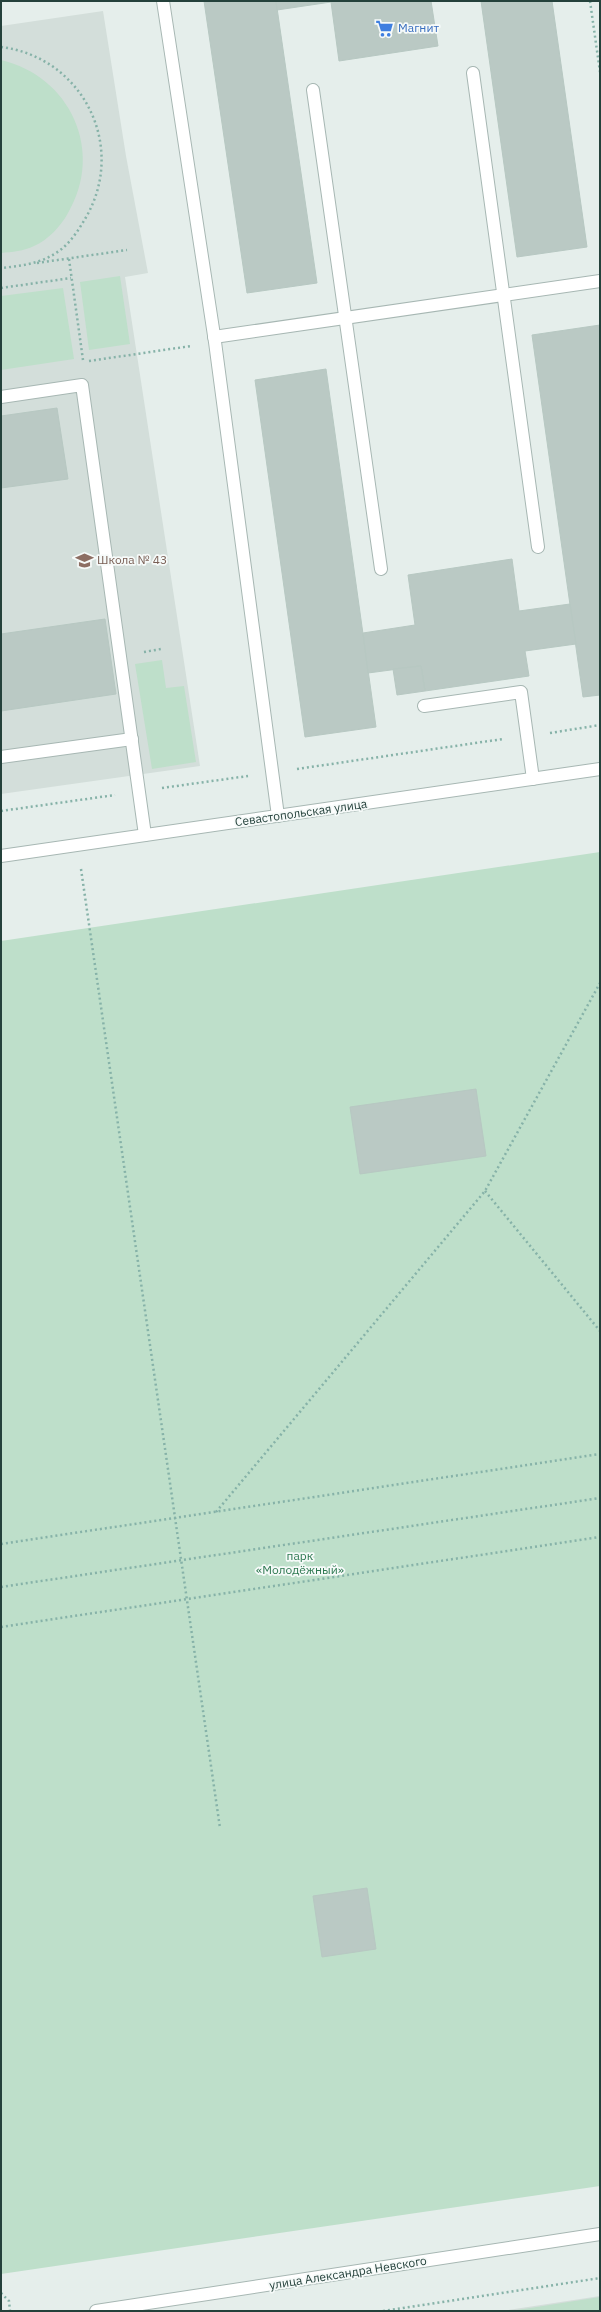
<svg xmlns="http://www.w3.org/2000/svg" width="601" height="2312" font-family="'IBM Plex Sans',sans-serif">
<rect width="100%" height="100%" fill="#e5eeeb"/>
<g fill="#d3deda">
<polygon points="103,11 126,156 148,273 125,277 200,766 1,794 1,26"/>
<polygon points="600,2296 600,2311 502,2311"/>
</g>
<g fill="#bedfca">
<path d="M1,60C70,76 105,151 68,213C61,226 48,240 34,246C24,251 12,252 1,253Z"/>
<polygon points="120,276 130,344 89,350 80,282"/>
<polygon points="63,288 74,359 1,370 1,296"/>
<polygon points="162,660 166,688 184,686 196,762 152,769 135,664"/>
<polygon points="600,852 600,2186 1,2274 1,941"/>
<polygon points="600,2297 600,2311 511,2311"/>
</g>
<g fill="#bac9c4" stroke="#b7c8c2">
<polygon points="204,1 276,1 317,283 247,293"/>
<polygon points="276,1 431,1 438,46 339,61 331,2 277,10"/>
<polygon points="481,1 552,1 587,247 517,257"/>
<polygon points="600,325 600,695 583,697 532,335"/>
<polygon points="326,369 376,727 305,737 255,380"/>
<polygon points="57,408 68,479 1,488 1,416"/>
<polygon points="512,559 519,611 570,604 576,644 525,651 529,676 425,691 421,666 368,673 363,633 415,625 408,575"/>
<polygon points="105,619 116,694 1,711 1,634"/>
<polygon points="421,666 425,691 397,695 393,669"/>
<polygon points="476,1089 486,1156 360,1174 350,1107"/>
<polygon points="367,1888 376,1949 322,1957 313,1896"/>
</g>
<g fill="none" stroke-linecap="round" stroke-linejoin="round">
<defs>
<g id="minor">
<polyline points="163,1 215,342 278,816"/>
<polyline points="473,73 538,547"/>
<polyline points="313,90 381,569"/>
<polyline points="214,337 600,281"/>
<polyline points="1,397 82,385 145,835"/>
<polyline points="424,706 521,692 533,779"/>
<polyline points="1,757 132,739"/>
<polyline points="1,856 600,769"/>
<polyline points="96,2311 600,2234"/>
</g>
</defs>
<use href="#minor" stroke="#a7b7b3" stroke-width="14"/>
<g stroke="#86b2a8" stroke-width="2.5" stroke-dasharray="2 3" stroke-linecap="butt">
<polyline points="590,1 600,72"/>
<path d="M1,47C83,57 128,147 85,219C78,231 69,245 56,253C39,264 20,266 1,268"/>
<polyline points="69,259 83,360"/>
<polyline points="37,263 127,250"/>
<polyline points="1,288 71,278"/>
<polyline points="89,361 191,346"/>
<polyline points="144,652 161,649"/>
<polyline points="550,733 600,725"/>
<polyline points="297,769 503,739"/>
<polyline points="162,788 248,776"/>
<polyline points="1,811 115,795"/>
<polyline points="81,869 220,1828"/>
<polyline points="485,1191 600,1331"/>
<polyline points="216,1512 485,1191 600,983"/>
<polyline points="1,1544 600,1454"/>
<polyline points="1,1587 600,1498"/>
<polyline points="1,1627 600,1537"/>
<polyline points="1,2293 9,2301 10,2311"/>
<polyline points="383,2311 600,2278"/>
</g>
<use href="#minor" stroke="#fff" stroke-width="12"/>
</g>
<defs>
<symbol id="supermarket-bare" viewBox="-9 -9 18 18"><path d="M-6-5.5h2.5l.6 2H6L4.5 2H-2.5L-4.4-4H-6ZM-1.5 3.2a1.3 1.3 0 1 0 .1 0ZM3 3.2a1.3 1.3 0 1 0 .1 0Z" fill="#3f7fe0" stroke="#f6faf9" stroke-width="2.5" paint-order="stroke"/></symbol>
<symbol id="school-bare" viewBox="-9 -9 18 18"><path d="M0-5L7-2L0 1L-7-2ZM-4 1L0 2.5L4 1V4Q0 6-4 4Z" fill="#8d6e63" stroke="#f6faf9" stroke-width="2.5" paint-order="stroke"/></symbol>
</defs>
<g fill-rule="evenodd">
<use href="#supermarket-bare" x="372" y="16" width="25" height="25"/>
<use href="#school-bare" x="72" y="548" width="25" height="25"/>
</g>
<g text-anchor="middle" stroke-width="3.5" stroke-linejoin="round" paint-order="stroke">
<g font-size="12" fill="#366cbe" stroke="#f6faf9" text-anchor="start">
<text x="398" y="32">Магнит</text>
</g>
<g font-size="12" fill="#785e54" stroke="#f6faf9" text-anchor="start">
<text x="97" y="564">Школа № 43</text>
</g>
<g font-size="12" fill="#24413b" stroke="#f6faf9">
<text transform="translate(301 813) rotate(-8)" y="4">Севастопольская улица</text>
<text transform="translate(348 2273) rotate(-9)" y="4">улица Александра Невского</text>
</g>
<g font-size="12" fill="#2d7850" stroke="#f6faf9">
<text x="300" y="1560">парк<tspan x="300" dy="14">«Молодёжный»</tspan></text>
</g>
</g>
<rect width="601" height="2312" fill="none" stroke="#24413b" stroke-width="4"/>
</svg>
